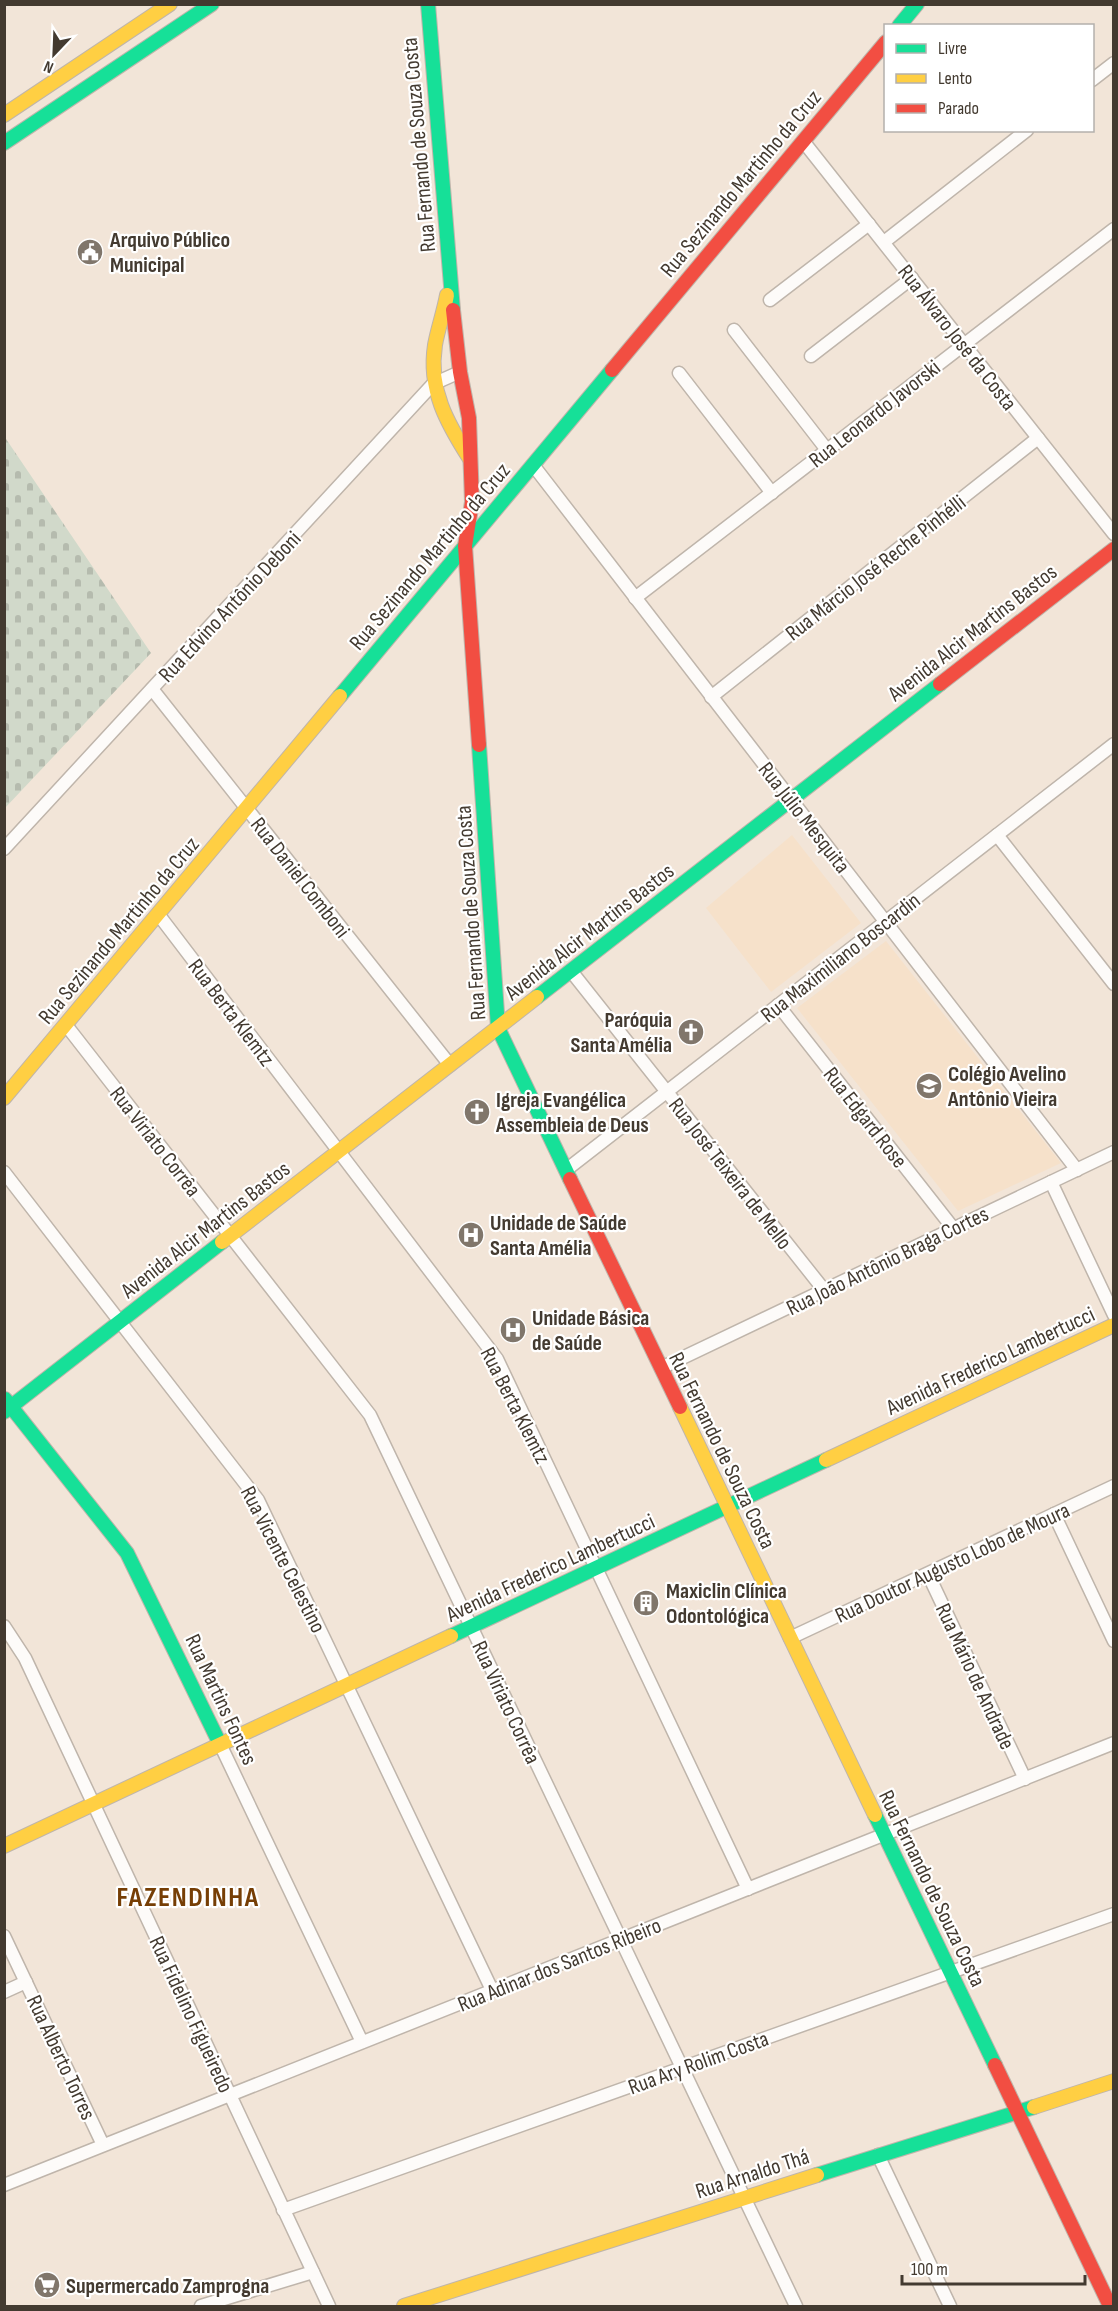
<svg xmlns="http://www.w3.org/2000/svg" width="1118" height="2311" font-family="'Sofia Sans Condensed',sans-serif">
<defs>
<pattern id="cemetery-stones" width="16" height="16" patternUnits="userSpaceOnUse" patternTransform="scale(1.5)"><rect width="16" height="16" fill="#d1d9ca"/><path d="M2 7V4a2 2 0 0 1 4 0v3zM10 15v-3a2 2 0 0 1 4 0v3z" fill="#b5bbae"/></pattern>
</defs>
<rect width="100%" height="100%" fill="#f2e5d8"/>
<g fill="#f6e1ca">
<polygon points="792,835 861,923 771,992 706,908"/>
<polygon points="886,941 1061,1163 958,1211 797,1008"/>
</g>
<polygon fill="url(#cemetery-stones)" points="4,436 151,653 5,808 4,808"/>
<g fill="none" stroke-linecap="round" stroke-linejoin="round">
<defs>
<g id="street">
<polyline points="1092,80 1114,63"/>
<polyline points="803,141 1114,534"/>
<polyline points="884,242 1027,130"/>
<polyline points="770,300 869,224"/>
<polyline points="734,330 827,450"/>
<polyline points="811,356 912,278"/>
<polyline points="679,373 772,493"/>
<polyline points="533,465 1077,1170"/>
<polyline points="635,598 1114,229"/>
<polyline points="152,689 450,1065"/>
<polyline points="711,697 1038,438"/>
<polyline points="997,835 1114,984"/>
<polyline points="4,849 433,384 460,372"/>
<polyline points="158,914 497,1359 748,1889"/>
<polyline points="571,971 824,1290"/>
<polyline points="778,1005 953,1228"/>
<polyline points="66,1025 370,1415 796,2306"/>
<polyline points="566,1170 1114,744"/>
<polyline points="4,1172 258,1500 492,1990"/>
<polyline points="1051,1182 1114,1315"/>
<polyline points="661,1368 1114,1152"/>
<polyline points="1054,1514 1114,1641"/>
<polyline points="928,1574 1025,1779"/>
<polyline points="4,1626 25,1658 329,2306"/>
<polyline points="790,1638 1114,1486"/>
<polyline points="220,1744 362,2042"/>
<polyline points="4,1936 103,2145"/>
<polyline points="4,1992 26,1982"/>
<polyline points="878,2155 950,2306"/>
<polyline points="4,2185 1114,1743"/>
<polyline points="283,2210 1114,1914"/>
<polyline points="201,2306 313,2272"/>
</g>
<g id="fast">
<polyline points="428,4 453,310"/>
<polyline points="899,26 917,4"/>
<polyline points="4,143 212,4"/>
<polyline points="340,696 612,370"/>
<polyline points="479,745 498,1028 570,1179"/>
<polyline points="537,997 940,684"/>
<polyline points="5,1399 127,1553 220,1744"/>
<polyline points="4,1412 222,1242"/>
<polyline points="451,1636 826,1460"/>
<polyline points="875,1815 995,2065"/>
<polyline points="817,2175 1034,2107"/>
</g>
<g id="slow">
<polyline points="4,115 170,4"/>
<path d="M447,295C444,312 438,328 435,345C428,390 447,423 470,459"/>
<polyline points="4,1098 340,696"/>
<polyline points="222,1242 537,997"/>
<polyline points="680,1407 875,1815"/>
<polyline points="826,1460 1114,1325"/>
<polyline points="4,1846 451,1636"/>
<polyline points="1034,2107 1114,2081"/>
<polyline points="404,2306 817,2175"/>
</g>
<g id="jam">
<polyline points="453,310 460,372 469,418 472,502 465,546 479,745"/>
<polyline points="612,370 886,42"/>
<polyline points="940,684 1114,549"/>
<polyline points="570,1179 680,1407"/>
<polyline points="995,2065 1110,2306"/>
</g>
</defs>
<use href="#street" stroke="#bfb5ab" stroke-width="15"/>
<use href="#fast" stroke="#bfb5ab" stroke-width="16"/>
<use href="#slow" stroke="#bfb5ab" stroke-width="16"/>
<use href="#jam" stroke="#bfb5ab" stroke-width="16"/>
<use href="#street" stroke="#fdfbf9" stroke-width="12"/>
<use href="#fast" stroke="#16e098" stroke-width="14"/>
<use href="#slow" stroke="#ffcf43" stroke-width="14"/>
<use href="#jam" stroke="#f24e42" stroke-width="14"/>
</g>
<defs>
<symbol id="civic-disc" viewBox="-11 -11 22 22"><circle r="9.5" fill="#80766b" stroke="#fff"/><path d="M-.6-6.5H3V-4.5H.6V-3L4-1V1h2V6H-6V1h2V-1L-.6-3ZM-1.2 2.5V6h2.4V2.5Z" fill="#fff"/></symbol>
<symbol id="church-disc" viewBox="-11 -11 22 22"><circle r="9.5" fill="#80766b" stroke="#fff"/><path d="M-1.2-6h2.4v3.5h3.3v2.4h-3.3V6h-2.4V-.1h-3.3v-2.4h3.3Z" fill="#fff"/></symbol>
<symbol id="school-disc" viewBox="-11 -11 22 22"><circle r="9.5" fill="#80766b" stroke="#fff"/><path d="M0-5L7-2L0 1L-7-2ZM-4 1L0 2.5L4 1V4Q0 6-4 4Z" fill="#fff"/></symbol>
<symbol id="hospital-disc" viewBox="-11 -11 22 22"><circle r="9.5" fill="#80766b" stroke="#fff"/><path d="M-5-5h3v3.5h4V-5h3V5h-3V1.5h-4V5h-3Z" fill="#fff"/></symbol>
<symbol id="building-disc" viewBox="-11 -11 22 22"><circle r="9.5" fill="#80766b" stroke="#fff"/><path d="M-4-6H4V6H1V3H-1V6H-4ZM-2.5-4.3h1.7v1.8h-1.7ZM.8-4.3h1.7v1.8H.8ZM-2.5-1h1.7V.8h-1.7ZM.8-1h1.7V.8H.8Z" fill="#fff"/></symbol>
<symbol id="supermarket-disc" viewBox="-11 -11 22 22"><circle r="9.5" fill="#80766b" stroke="#fff"/><path d="M-6-5.5h2.5l.6 2H6L4.5 2H-2.5L-4.4-4H-6ZM-1.5 3.2a1.3 1.3 0 1 0 .1 0ZM3 3.2a1.3 1.3 0 1 0 .1 0Z" fill="#fff"/></symbol>
</defs>
<g fill-rule="evenodd">
<use href="#civic-disc" x="75" y="237" width="30" height="30"/>
<use href="#church-disc" x="676" y="1017" width="30" height="30"/>
<use href="#school-disc" x="914" y="1071" width="30" height="30"/>
<use href="#church-disc" x="462" y="1097" width="30" height="30"/>
<use href="#hospital-disc" x="456" y="1220" width="30" height="30"/>
<use href="#hospital-disc" x="498" y="1315" width="30" height="30"/>
<use href="#building-disc" x="631" y="1588" width="30" height="30"/>
<use href="#supermarket-disc" x="32" y="2270" width="30" height="30"/>
</g>
<g text-anchor="middle" stroke-width="4.5" stroke-linejoin="round" paint-order="stroke">
<g font-size="22" fill="#433a30" stroke="#fff">
<text transform="translate(418 145) rotate(-95)" y="8">Rua Fernando de Souza Costa</text>
<text transform="translate(740 183) rotate(-50)" y="8">Rua Sezinando Martinho da Cruz</text>
<text transform="translate(958 337) rotate(52)" y="8">Rua Álvaro José da Costa</text>
<text transform="translate(874 413) rotate(-38)" y="8">Rua Leonardo Javorski</text>
<text transform="translate(429 556) rotate(-50)" y="8">Rua Sezinando Martinho da Cruz</text>
<text transform="translate(875 567) rotate(-38)" y="8">Rua Márcio José Reche Pinhélli</text>
<text transform="translate(229 606) rotate(-47)" y="8">Rua Edvino Antônio Deboni</text>
<text transform="translate(972 632) rotate(-38)" y="8">Avenida Alcir Martins Bastos</text>
<text transform="translate(805 817) rotate(52)" y="8">Rua Júlio Mesquita</text>
<text transform="translate(301 877) rotate(52)" y="8">Rua Daniel Comboni</text>
<text transform="translate(470 913) rotate(-94)" y="8">Rua Fernando de Souza Costa</text>
<text transform="translate(118 930) rotate(-50)" y="8">Rua Sezinando Martinho da Cruz</text>
<text transform="translate(589 931) rotate(-38)" y="8">Avenida Alcir Martins Bastos</text>
<text transform="translate(840 957) rotate(-38)" y="8">Rua Maximiliano Boscardin</text>
<text transform="translate(232 1012) rotate(53)" y="8">Rua Berta Klemtz</text>
<text transform="translate(866 1117) rotate(52)" y="8">Rua Edgard Rose</text>
<text transform="translate(156 1141) rotate(52)" y="8">Rua Viriato Corrêa</text>
<text transform="translate(731 1173) rotate(52)" y="8">Rua José Teixeira de Mello</text>
<text transform="translate(205 1229) rotate(-38)" y="8">Avenida Alcir Martins Bastos</text>
<text transform="translate(887 1260) rotate(-26)" y="8">Rua João Antônio Braga Cortes</text>
<text transform="translate(990 1360) rotate(-25)" y="8">Avenida Frederico Lambertucci</text>
<text transform="translate(516 1405) rotate(63)" y="8">Rua Berta Klemtz</text>
<text transform="translate(723 1450) rotate(64)" y="8">Rua Fernando de Souza Costa</text>
<text transform="translate(284 1559) rotate(63)" y="8">Rua Vicente Celestino</text>
<text transform="translate(952 1562) rotate(-25)" y="8">Rua Doutor Augusto Lobo de Moura</text>
<text transform="translate(550 1567) rotate(-25)" y="8">Avenida Frederico Lambertucci</text>
<text transform="translate(976 1676) rotate(65)" y="8">Rua Mário de Andrade</text>
<text transform="translate(222 1699) rotate(65)" y="8">Rua Martins Fontes</text>
<text transform="translate(507 1702) rotate(65)" y="8">Rua Viriato Corrêa</text>
<text transform="translate(933 1888) rotate(64)" y="8">Rua Fernando de Souza Costa</text>
<text transform="translate(559 1964) rotate(-22)" y="8">Rua Adinar dos Santos Ribeiro</text>
<text transform="translate(192 2014) rotate(65)" y="8">Rua Fidelino Figueiredo</text>
<text transform="translate(62 2057) rotate(65)" y="8">Rua Alberto Torres</text>
<text transform="translate(698 2062) rotate(-20)" y="8">Rua Ary Rolim Costa</text>
<text transform="translate(752 2173) rotate(-18)" y="8">Rua Arnaldo Thá</text>
</g>
<g font-size="22" font-weight="bold" fill="#433a30" stroke="#fff" text-anchor="start">
<text x="110" y="247">Arquivo Público<tspan x="110" dy="25">Municipal</tspan></text>
<text x="672" y="1027" text-anchor="end">Paróquia<tspan x="672" dy="25">Santa Amélia</tspan></text>
<text x="948" y="1081">Colégio Avelino<tspan x="948" dy="25">Antônio Vieira</tspan></text>
<text x="496" y="1107">Igreja Evangélica<tspan x="496" dy="25">Assembleia de Deus</tspan></text>
<text x="490" y="1230">Unidade de Saúde<tspan x="490" dy="25">Santa Amélia</tspan></text>
<text x="532" y="1325">Unidade Básica<tspan x="532" dy="25">de Saúde</tspan></text>
<text x="666" y="1598">Maxiclin Clínica<tspan x="666" dy="25">Odontológica</tspan></text>
<text x="66" y="2293">Supermercado Zamprogna</text>
</g>
<g font-size="28" font-weight="bold" letter-spacing="1.5" fill="#763e05" stroke="#fff">
<text x="188" y="1906">FAZENDINHA</text>
</g>
</g>
<rect width="1118" height="2311" fill="none" stroke="#433a30" stroke-width="12"/>
<rect x="884" y="24" width="210" height="108" fill="#ffffff" stroke="#b4b0ac" stroke-width="1.5"/>
<rect x="896" y="44" width="30" height="9" fill="#16e098" stroke="#b4b0ac" stroke-width="1.5"/>
<text x="938" y="54" font-size="18" fill="#433a30">Livre</text>
<rect x="896" y="74" width="30" height="9" fill="#ffcf43" stroke="#b4b0ac" stroke-width="1.5"/>
<text x="938" y="84" font-size="18" fill="#433a30">Lento</text>
<rect x="896" y="104" width="30" height="9" fill="#f24e42" stroke="#b4b0ac" stroke-width="1.5"/>
<text x="938" y="114" font-size="18" fill="#433a30">Parado</text>
<g transform="translate(54 54) rotate(203)" stroke="#ffffff" stroke-width="4.5" paint-order="stroke">
<path d="M0-4.5L10 22L0 15L-10 22Z" fill="#433a30"/>
<text y="-9" font-size="16" font-weight="bold" text-anchor="middle" fill="#433a30">N</text>
</g>
<path d="M902 2275v9h183v-9" fill="none" stroke="#433a30" stroke-width="3"/>
<text x="911" y="2275" font-size="18" fill="#433a30" stroke="#ffffff" stroke-width="4.5" paint-order="stroke">100 m</text>
</svg>
